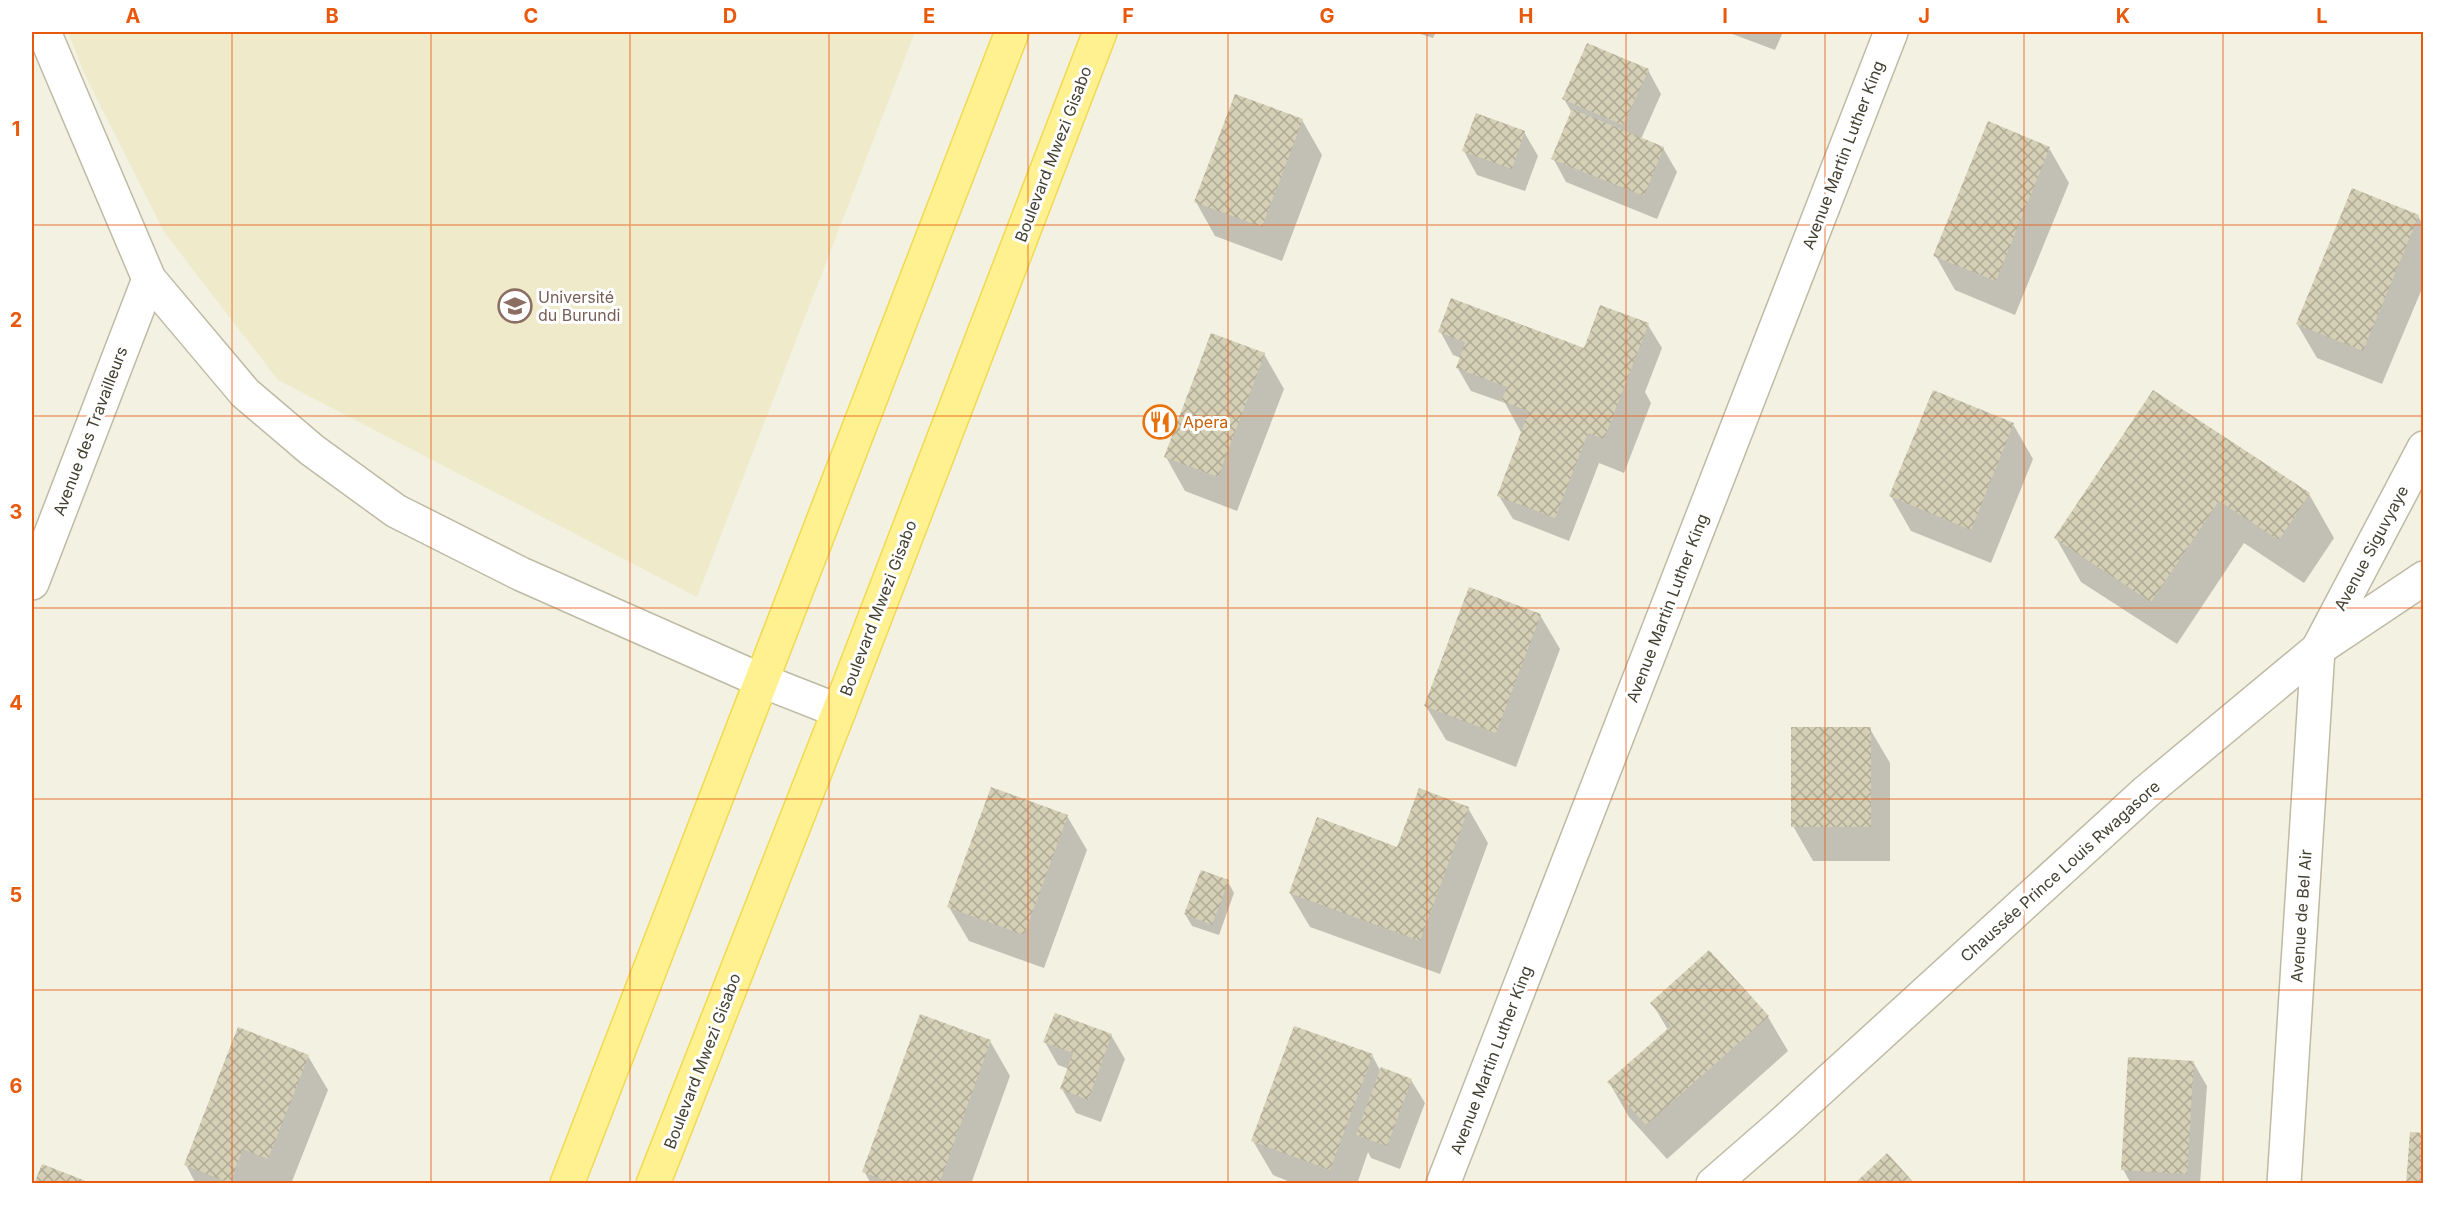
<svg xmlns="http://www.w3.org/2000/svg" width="2455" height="1215" font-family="Inter,sans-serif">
<defs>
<pattern id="building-cross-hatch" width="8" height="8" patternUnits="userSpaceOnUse" patternTransform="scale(1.5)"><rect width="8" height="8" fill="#d5cfb6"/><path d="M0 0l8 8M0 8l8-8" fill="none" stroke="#afaa95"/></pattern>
</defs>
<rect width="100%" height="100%" fill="#f3f1e2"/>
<polygon fill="#eeeaca" points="68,32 915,32 697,597 278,380 164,232 85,75"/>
<g fill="#0003">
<polygon points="1414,32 1436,32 1433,38"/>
<polygon points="1727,32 1783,32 1775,50"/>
<polygon points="1648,70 1661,94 1641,139 1663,148 1677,172 1657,219 1566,182 1553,158 1572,113 1564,99"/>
<polygon points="1302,120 1322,155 1282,261 1215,236 1196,202"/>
<polygon points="1524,132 1538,156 1525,191 1477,175 1464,151"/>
<polygon points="2049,148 2069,183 2015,315 1955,290 1935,255"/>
<polygon points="2418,216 2424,226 2424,284 2382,384 2317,358 2297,324"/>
<polygon points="1648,325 1662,348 1645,392 1651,403 1624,473 1599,463 1569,541 1513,519 1499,496 1522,434 1505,403 1471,391 1457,367 1461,358 1453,355 1440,331 1588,351"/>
<polygon points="1264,354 1284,389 1237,511 1185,491 1166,457"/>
<polygon points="2153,392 2309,494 2334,538 2304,583 2244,543 2177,644 2081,582 2056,538"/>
<polygon points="2013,424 2033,459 1991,563 1911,531 1891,496"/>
<polygon points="1540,615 1560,649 1516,767 1446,740 1426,706"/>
<polygon points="1870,729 1890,763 1890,861 1813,861 1793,826"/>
<polygon points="1468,808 1488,843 1440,974 1310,927 1290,893 1398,848"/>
<polygon points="1067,816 1087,850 1044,968 969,941 949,907"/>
<polygon points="1228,882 1234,893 1219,935 1192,926 1185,914"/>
<polygon points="1709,952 1768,1017 1788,1051 1667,1159 1629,1117 1609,1082 1668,1030 1652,1003"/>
<polygon points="1111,1035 1125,1059 1101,1122 1076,1113 1062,1089 1069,1069 1058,1065 1045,1042"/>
<polygon points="990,1041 1010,1076 971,1184 871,1184 864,1171"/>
<polygon points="1372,1055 1381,1072 1411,1080 1425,1103 1400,1169 1371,1158 1368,1152 1357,1184 1295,1184 1273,1175 1253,1141"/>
<polygon points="308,1056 328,1090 291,1184 196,1184 186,1165"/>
<polygon points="2193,1062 2207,1086 2200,1184 2131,1184 2123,1169"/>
</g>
<g fill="url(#building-cross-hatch)">
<polygon points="1587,43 1649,69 1623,125 1562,99"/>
<polygon points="1235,94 1303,119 1262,227 1194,202"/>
<polygon points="1572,109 1664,147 1644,196 1551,159"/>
<polygon points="1476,113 1525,131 1512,169 1462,151"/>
<polygon points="1988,121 2050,147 1996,281 1933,256"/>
<polygon points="2352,188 2419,215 2363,351 2296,324"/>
<polygon points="1451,298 1584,348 1600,305 1649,323 1604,439 1588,433 1555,518 1497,496 1529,411 1501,401 1507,387 1456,368 1465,342 1438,332"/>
<polygon points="1211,333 1265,353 1218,477 1164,457"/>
<polygon points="1933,390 2014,423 1971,530 1889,496"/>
<polygon points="2153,390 2310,493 2279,540 2219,501 2151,602 2054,538"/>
<polygon points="1469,587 1541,614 1496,733 1424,706"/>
<rect x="1791" y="727" width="80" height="100"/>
<polygon points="991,787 1068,815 1024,935 947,907"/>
<polygon points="1419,788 1469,807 1420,941 1289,893 1317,817 1397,847"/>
<polygon points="1201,870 1229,880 1212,925 1184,914"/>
<polygon points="1709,950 1769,1016 1646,1125 1607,1082 1671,1026 1650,1003"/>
<polygon points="1055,1013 1112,1034 1088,1100 1060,1089 1073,1053 1043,1042"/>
<polygon points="920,1014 991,1040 939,1184 895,1184 862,1172"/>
<polygon points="1294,1026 1373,1054 1330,1170 1251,1141"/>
<polygon points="238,1027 309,1055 268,1159 243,1149 230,1183 184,1165"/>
<polygon points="2128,1057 2194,1061 2187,1174 2121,1170"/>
<polygon points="1381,1067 1412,1079 1387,1146 1356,1135"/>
<polygon points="2410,1132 2424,1133 2424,1184 2406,1184"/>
<polygon points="1887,1153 1915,1184 1854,1184"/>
<polygon points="42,1164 91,1183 91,1184 34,1184"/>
</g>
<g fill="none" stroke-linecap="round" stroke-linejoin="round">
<defs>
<g id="minor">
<polyline points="32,583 149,279"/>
<polyline points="1443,1184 1891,32"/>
<polyline points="2284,1184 2318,649 2424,448"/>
</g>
<g id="tertiary">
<polyline points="44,32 149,279 245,393 312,450 396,511 521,574 760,680 839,711"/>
<polyline points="1713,1184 1782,1124 2146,792 2318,649 2424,578"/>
</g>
<g id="primary">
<polyline points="567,1184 1012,32"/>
<polyline points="653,1184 839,711 1100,32"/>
</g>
</defs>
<use href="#minor" stroke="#bfbaa4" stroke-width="36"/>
<use href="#tertiary" stroke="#bfbaa4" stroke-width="36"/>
<use href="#primary" stroke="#f1da52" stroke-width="36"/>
<use href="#minor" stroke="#fff" stroke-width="33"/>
<use href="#tertiary" stroke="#fff" stroke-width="33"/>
<use href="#primary" stroke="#fff18f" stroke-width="33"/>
</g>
<path fill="none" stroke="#e8590c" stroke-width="1.5" stroke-opacity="0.55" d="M232,32V1184M431,32V1184M630,32V1184M829,32V1184M1028,32V1184M1228,32V1184M1427,32V1184M1626,32V1184M1825,32V1184M2024,32V1184M2223,32V1184M32,225H2424M32,416H2424M32,608H2424M32,799H2424M32,990H2424"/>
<defs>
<symbol id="university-ring" viewBox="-11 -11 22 22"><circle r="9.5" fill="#fff" stroke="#8d6e63" stroke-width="1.5"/><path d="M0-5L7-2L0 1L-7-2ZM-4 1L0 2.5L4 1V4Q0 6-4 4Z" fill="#8d6e63"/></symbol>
<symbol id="restaurant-ring" viewBox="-11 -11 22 22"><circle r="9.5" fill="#fff" stroke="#e8710a" stroke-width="1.5"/><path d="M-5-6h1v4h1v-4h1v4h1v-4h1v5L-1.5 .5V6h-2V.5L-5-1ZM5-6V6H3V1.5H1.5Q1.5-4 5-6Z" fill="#e8710a"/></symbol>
</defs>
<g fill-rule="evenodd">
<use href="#university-ring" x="496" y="287" width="38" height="38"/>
<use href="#restaurant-ring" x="1141" y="403" width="38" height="38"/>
</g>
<g text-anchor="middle" stroke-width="6" stroke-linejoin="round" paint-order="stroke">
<g font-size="16" fill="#454132" stroke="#fff">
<text transform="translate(1053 154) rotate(-69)" y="6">Boulevard Mwezi Gisabo</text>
<text transform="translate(1843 155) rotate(-69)" y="6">Avenue Martin Luther King</text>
<text transform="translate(90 431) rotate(-69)" y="6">Avenue des Travailleurs</text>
<text transform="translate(2371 548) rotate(-62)" y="6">Avenue Siguvyaye</text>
<text transform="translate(878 608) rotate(-69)" y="6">Boulevard Mwezi Gisabo</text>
<text transform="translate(1667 608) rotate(-69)" y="6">Avenue Martin Luther King</text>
<text transform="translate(2060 871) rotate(-42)" y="6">Chaussée Prince Louis Rwagasore</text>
<text transform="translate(2301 916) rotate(-86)" y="6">Avenue de Bel Air</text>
<text transform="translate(1491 1060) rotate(-69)" y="6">Avenue Martin Luther King</text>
<text transform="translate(702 1061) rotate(-69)" y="6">Boulevard Mwezi Gisabo</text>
</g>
<g font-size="16" fill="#785e54" stroke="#fff" text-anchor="start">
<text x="538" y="303">Université<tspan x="538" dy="18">du Burundi</tspan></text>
</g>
<g font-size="16" fill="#c56008" stroke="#fff" text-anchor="start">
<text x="1183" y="428">Apera</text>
</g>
</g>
<rect width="2455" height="1215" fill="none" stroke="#ffffff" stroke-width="66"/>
<rect x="33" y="33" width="2389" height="1149" fill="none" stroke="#e8590c" stroke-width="2"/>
<g font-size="20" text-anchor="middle" font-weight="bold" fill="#e8590c">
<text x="133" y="23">A</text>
<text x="332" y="23">B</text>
<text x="531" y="23">C</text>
<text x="730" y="23">D</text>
<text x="929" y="23">E</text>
<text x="1128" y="23">F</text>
<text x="1327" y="23">G</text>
<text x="1526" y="23">H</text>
<text x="1725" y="23">I</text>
<text x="1924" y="23">J</text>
<text x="2123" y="23">K</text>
<text x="2322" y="23">L</text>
<text x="16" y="136">1</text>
<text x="16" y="327">2</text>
<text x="16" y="519">3</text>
<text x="16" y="710">4</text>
<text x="16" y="902">5</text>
<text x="16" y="1093">6</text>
</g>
</svg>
